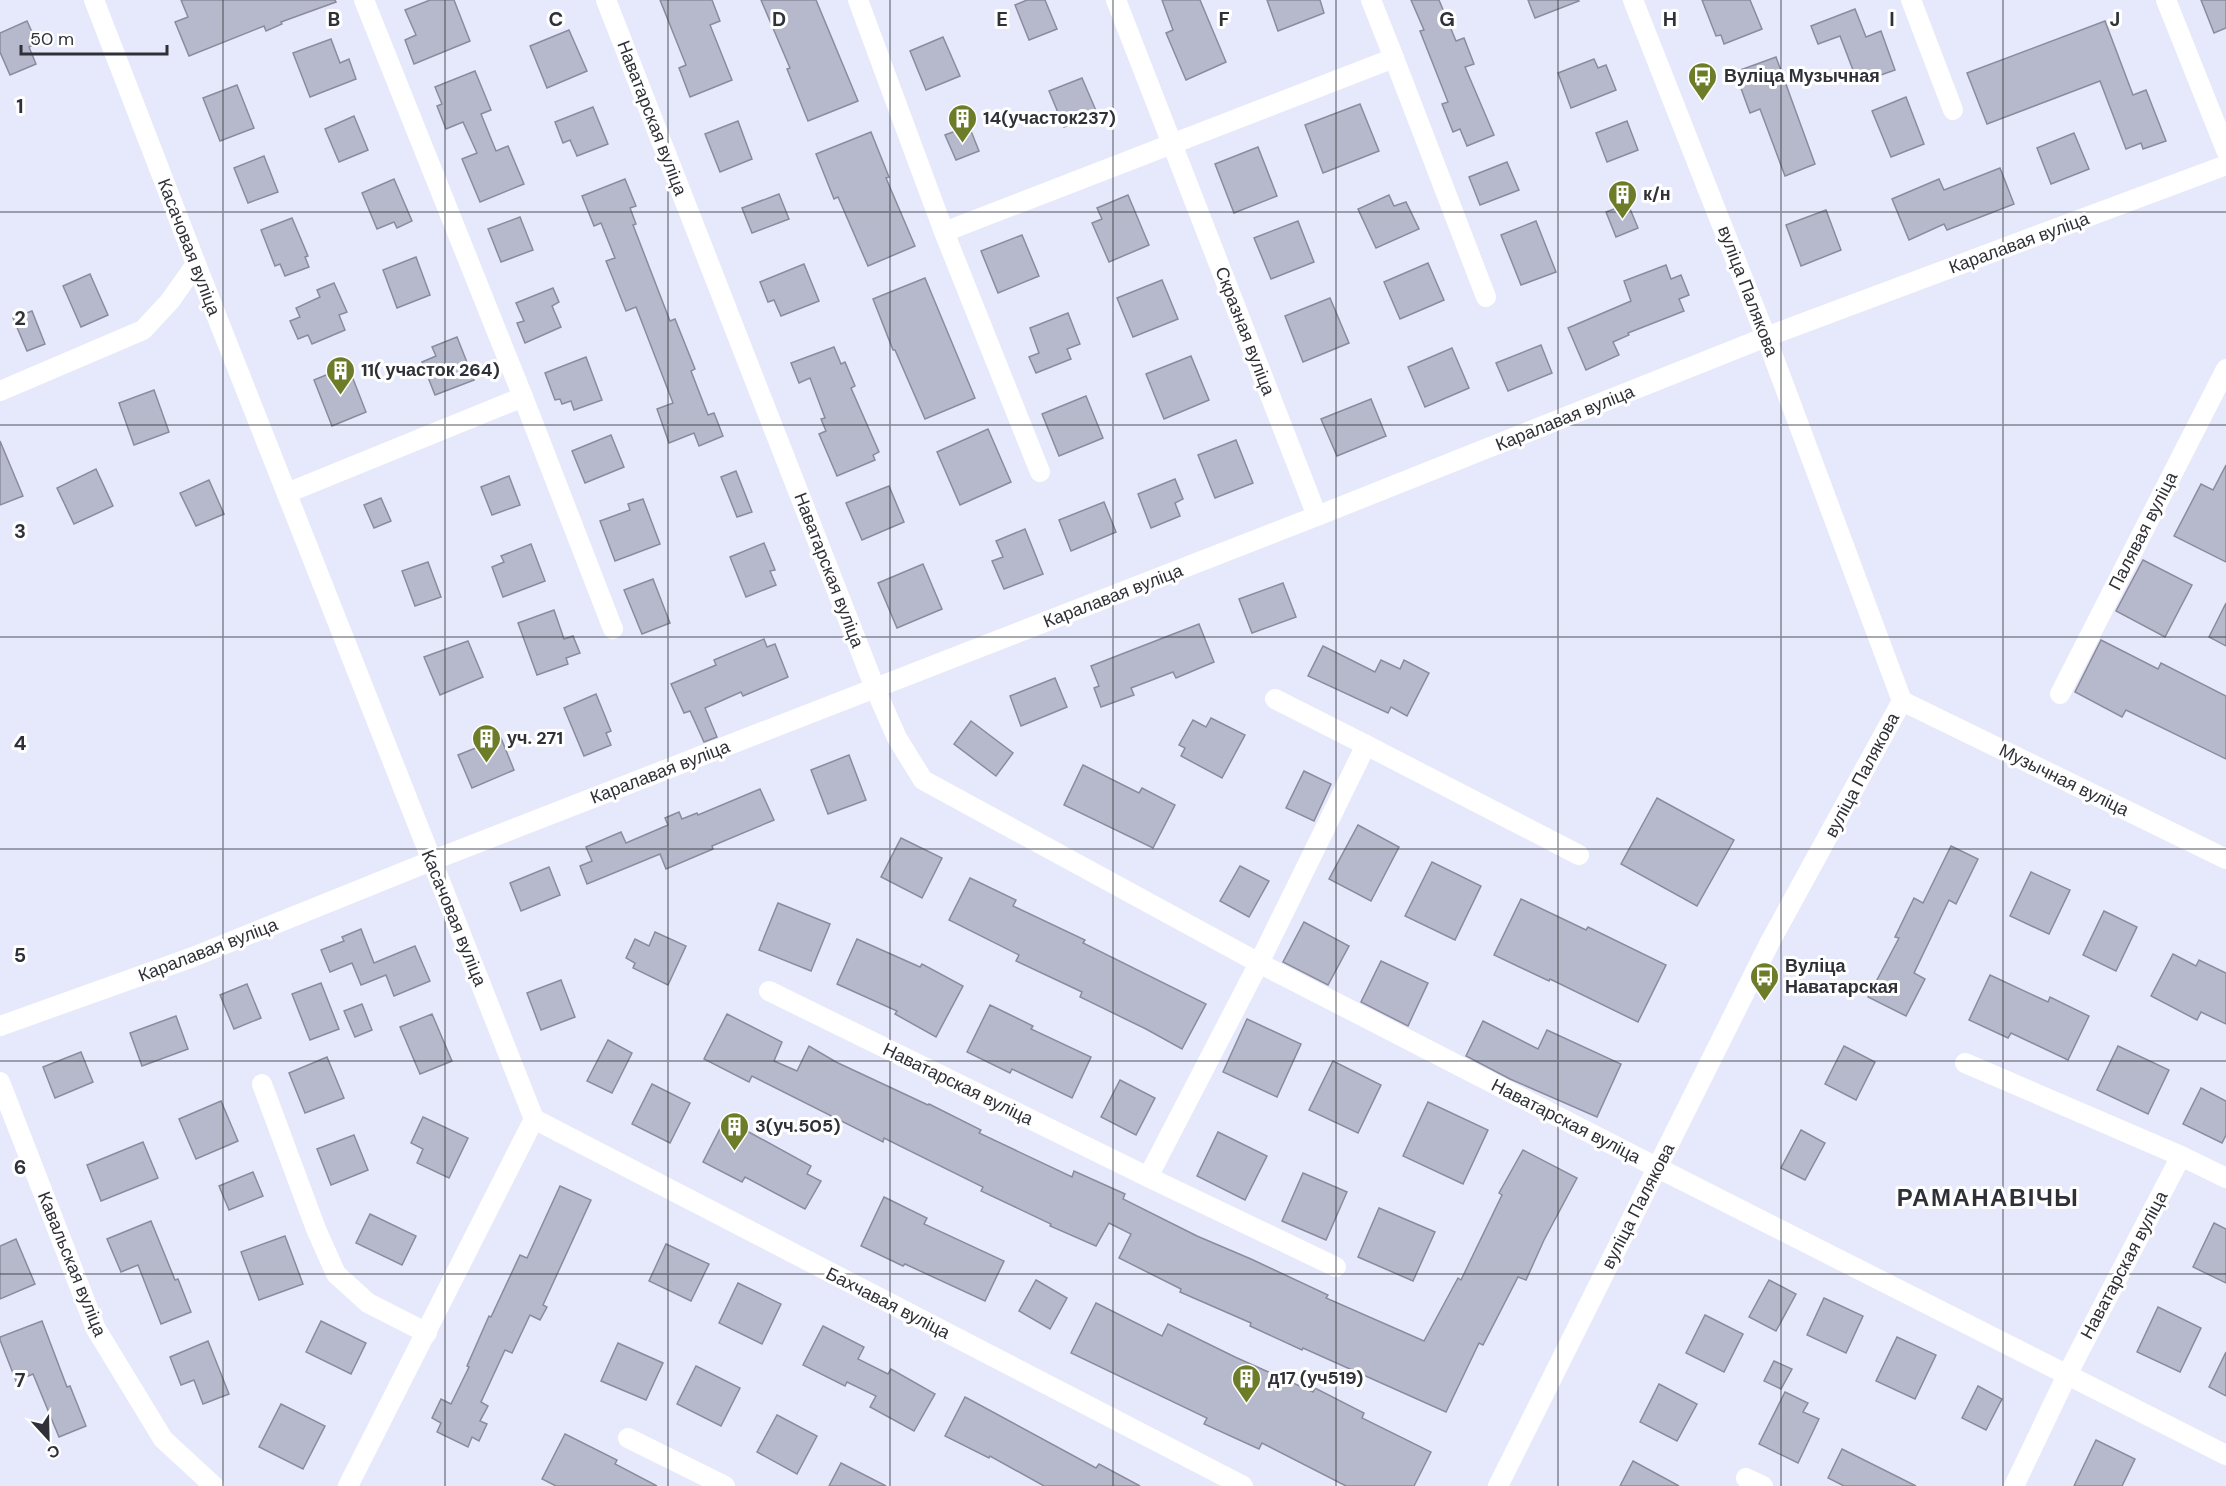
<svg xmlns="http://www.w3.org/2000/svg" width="2226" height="1486" font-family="'DM Sans',sans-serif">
<rect width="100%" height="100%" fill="#e6e9fc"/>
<g fill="#b6b9cb" stroke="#8a8c9e" stroke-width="1.5">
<polygon points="181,0 335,0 336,2 281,22 282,24 266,31 264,26 189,56 175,22 188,17"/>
<polygon points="430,0 454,0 470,41 414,64 405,40 416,35 405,10"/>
<polygon points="660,0 712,0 720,21 710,25 732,80 690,97 679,68 686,65"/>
<polygon points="761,0 816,0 858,101 808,121 787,69 790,68"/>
<polygon points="1027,0 1045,0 1057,29 1029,40 1015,5"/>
<polygon points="1162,0 1200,0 1226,62 1186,80 1166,33 1173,30"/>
<polygon points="1267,0 1320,0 1324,13 1278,31"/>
<polygon points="1411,0 1439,0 1456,41 1464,38 1474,64 1465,67 1494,135 1467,146 1460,129 1453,132 1442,104 1448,102 1420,31 1424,30"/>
<polygon points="1528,0 1578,0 1579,1 1535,18"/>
<polygon points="1702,0 1750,0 1762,29 1724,44 1721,35 1716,36"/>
<polygon points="2201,0 2226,0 2226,28 2214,33"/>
<polygon points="1855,9 1866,37 1881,31 1895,70 1858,83 1840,36 1818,44 1811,26"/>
<polygon points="27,21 37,43 29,47 36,64 10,75 0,52 0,33"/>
<polygon points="2105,21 2133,95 2146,90 2166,141 2143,149 2141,143 2126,149 2100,81 1987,124 1967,73"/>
<polygon points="569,30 587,71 547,88 530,46"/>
<polygon points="943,37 960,76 926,90 910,51"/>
<polygon points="331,39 340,63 349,59 356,79 310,97 293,53"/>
<polygon points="1776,57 1815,164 1785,176 1760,109 1750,113 1735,72"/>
<polygon points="1594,59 1598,68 1606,65 1616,90 1571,108 1558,73"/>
<polygon points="475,71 491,110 481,114 496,151 508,146 524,184 480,202 462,159 477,153 463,122 446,129 437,106 442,104 435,87"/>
<polygon points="1082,78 1097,113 1064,127 1049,91"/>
<polygon points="237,85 254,128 220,141 203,98"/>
<polygon points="1906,97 1924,144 1891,157 1872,111"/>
<polygon points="1360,104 1379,151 1323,173 1305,125"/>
<polygon points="593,107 608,144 577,156 570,140 563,143 555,122"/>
<polygon points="354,116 368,150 339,162 325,129"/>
<polygon points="738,121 752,159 720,172 705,134"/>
<polygon points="1627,121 1638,150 1607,162 1596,133"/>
<polygon points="969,126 979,151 956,160 945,135"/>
<polygon points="871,132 889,177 886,178 915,246 868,266 838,197 834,199 816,154"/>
<polygon points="2074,133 2089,169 2051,184 2037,148"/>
<polygon points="1258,147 1277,196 1234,213 1215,164"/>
<polygon points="264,156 278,192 248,203 234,168"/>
<polygon points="1507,162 1519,190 1480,205 1469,177"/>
<polygon points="2000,168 2014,204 1947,230 1944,224 1909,240 1892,199 1939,179 1944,190"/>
<polygon points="394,179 412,221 397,228 394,222 377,229 362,193"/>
<polygon points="625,179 636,206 630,208 636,224 633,225 670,321 675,319 695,369 691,371 708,415 714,413 723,436 699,446 694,433 669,443 657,409 673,403 636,307 626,311 606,261 615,258 601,223 594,226 582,196"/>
<polygon points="779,194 789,219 752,233 742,208"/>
<polygon points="1128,195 1149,245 1109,262 1092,223 1102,219 1097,208"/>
<polygon points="1389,195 1394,206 1406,202 1419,229 1376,248 1358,209"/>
<polygon points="1628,204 1638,228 1616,237 1606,212"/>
<polygon points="1826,210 1841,250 1801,266 1786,225"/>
<polygon points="520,217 533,250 501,262 488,229"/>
<polygon points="292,218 308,256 305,257 309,267 285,276 280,264 275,266 261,230"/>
<polygon points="1298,221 1314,262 1271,279 1254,238"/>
<polygon points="1536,221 1556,272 1521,285 1501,235"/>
<polygon points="1022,235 1039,276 998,293 981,251"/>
<polygon points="416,257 430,295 397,308 383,270"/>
<polygon points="1428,263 1444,300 1400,319 1384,282"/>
<polygon points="804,264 819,301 781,316 774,300 768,302 760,282"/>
<polygon points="1666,265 1671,279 1681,275 1689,295 1679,299 1684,311 1628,333 1629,335 1613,342 1619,355 1586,370 1568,328 1631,301 1624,281"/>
<polygon points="90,274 108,315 81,327 63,286"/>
<polygon points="925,278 975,398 925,419 895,350 893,350 873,299"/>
<polygon points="1162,280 1178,319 1133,337 1117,298"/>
<polygon points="334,283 347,312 339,315 345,330 312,344 308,335 298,339 290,321 300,317 296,308 320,297 317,290"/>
<polygon points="553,288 559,302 552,306 561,327 525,343 517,323 524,321 516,303"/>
<polygon points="1330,298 1349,343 1303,362 1285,316"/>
<polygon points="32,311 45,344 27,351 13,318"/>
<polygon points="1068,313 1080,344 1067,349 1071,359 1036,373 1029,357 1039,353 1030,328"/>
<polygon points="457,337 474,380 435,395 422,362 436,356 432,347"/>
<polygon points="1541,345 1552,373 1508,391 1496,363"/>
<polygon points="834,347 841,364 845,362 855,386 851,388 879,452 873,455 875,460 837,476 819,434 826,431 821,419 825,418 810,378 799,383 791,363"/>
<polygon points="1452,348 1469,388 1425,407 1408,367"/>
<polygon points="1191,356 1209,400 1164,419 1146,374"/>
<polygon points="586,357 602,400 574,410 571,401 562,404 560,399 555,400 545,373"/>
<polygon points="348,366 366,412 332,426 314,380"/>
<polygon points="154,390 169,432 134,445 119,403"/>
<polygon points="1086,396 1103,438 1059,456 1042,414"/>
<polygon points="1371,399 1386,436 1337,456 1321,419"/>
<polygon points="988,429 1011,482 960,505 937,452"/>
<polygon points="611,435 624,467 585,483 572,451"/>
<polygon points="1236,440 1253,483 1215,498 1198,455"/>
<polygon points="0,441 23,496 0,505"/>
<polygon points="2226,465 2226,562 2174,536 2201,484 2213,490"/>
<polygon points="96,469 113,506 74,524 57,488"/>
<polygon points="736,471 752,512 737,517 721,477"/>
<polygon points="509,476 520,505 492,515 481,487"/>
<polygon points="1175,479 1183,499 1175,503 1180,516 1151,528 1138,494"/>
<polygon points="209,480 224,514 196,526 180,493"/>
<polygon points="889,486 904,522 862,540 846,503"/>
<polygon points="381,498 391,521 374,528 364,505"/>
<polygon points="643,499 660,544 615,561 600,521 630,510 628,504"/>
<polygon points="1104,502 1116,532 1071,551 1059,520"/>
<polygon points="1025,529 1043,574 1004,589 992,561 1003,557 996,541"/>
<polygon points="764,543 775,570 770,571 776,585 746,597 730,557"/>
<polygon points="531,544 545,581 503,597 492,567 504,562 501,556"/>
<polygon points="2143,560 2192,585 2165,637 2116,611"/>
<polygon points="428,562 441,597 415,606 402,571"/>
<polygon points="923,564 942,609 897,628 878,583"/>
<polygon points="653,579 670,623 642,634 624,590"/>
<polygon points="1283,583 1296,617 1252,633 1239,599"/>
<polygon points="2226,603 2226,646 2209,637"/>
<polygon points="554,610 564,639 573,636 580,653 566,658 568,664 537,675 518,623"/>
<polygon points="1199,624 1214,662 1176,678 1173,672 1131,688 1134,695 1101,707 1094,688 1099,686 1091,666"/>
<polygon points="764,639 767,647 775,644 788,677 743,696 741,692 705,708 717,737 704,742 690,711 684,713 671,684 716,665 714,660"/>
<polygon points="2101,640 2158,669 2161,663 2226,696 2226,759 2126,710 2122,717 2075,692"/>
<polygon points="468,641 483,677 440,695 424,657"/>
<polygon points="1323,646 1375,672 1381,660 1400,669 1404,660 1429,673 1407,716 1391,707 1388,713 1308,676"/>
<polygon points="1055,678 1067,707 1021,726 1010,696"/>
<polygon points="596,694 611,731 606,733 611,745 584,756 564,708"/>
<polygon points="1211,718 1245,735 1222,778 1181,756 1185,748 1179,745 1193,720 1206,727"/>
<polygon points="971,721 1013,753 996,776 954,744"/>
<polygon points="501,738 514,770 472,788 458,755"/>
<polygon points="849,755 866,800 828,814 811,770"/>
<polygon points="1083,765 1139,793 1142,788 1175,805 1153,848 1064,805"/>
<polygon points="1304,771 1331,784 1314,821 1286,808"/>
<polygon points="760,789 774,820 712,846 713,849 666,869 660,854 587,884 580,866 592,861 586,847 621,832 626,843 668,825 665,818 679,812 682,819 697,813 698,815"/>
<polygon points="1657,798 1734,840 1697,906 1621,864"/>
<polygon points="1358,825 1399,847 1371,901 1329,879"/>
<polygon points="901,838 942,858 922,898 881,877"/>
<polygon points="1951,846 1978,859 1956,904 1949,900 1914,973 1925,979 1906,1016 1868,997 1899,938 1895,937 1914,898 1923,903"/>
<polygon points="1432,862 1481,886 1455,940 1405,916"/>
<polygon points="1240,866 1269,881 1249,917 1220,901"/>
<polygon points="549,867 560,895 521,911 510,883"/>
<polygon points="2031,872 2070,890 2049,934 2010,916"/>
<polygon points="970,878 1016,900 1013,906 1085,940 1083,943 1206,1004 1182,1049 1146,1029 1080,997 1082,992 1016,961 1019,955 949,920"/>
<polygon points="1521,899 1586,930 1588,927 1666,965 1638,1022 1550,979 1549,981 1494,955"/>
<polygon points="778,903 830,924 811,971 759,950"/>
<polygon points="2104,911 2137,927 2116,971 2083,955"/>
<polygon points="1304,922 1349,946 1328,985 1283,962"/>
<polygon points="361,929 374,963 415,946 430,981 394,996 386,975 361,985 352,963 330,972 321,950 344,941 342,937"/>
<polygon points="655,932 686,946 668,985 633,968 635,963 626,958 635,939 649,946"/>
<polygon points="857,939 920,967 922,964 963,986 936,1037 895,1014 897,1011 837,984"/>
<polygon points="2173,954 2196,966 2199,960 2226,973 2226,1024 2201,1012 2197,1020 2151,996"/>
<polygon points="1381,961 1428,983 1408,1026 1361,1002"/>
<polygon points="1990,975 2048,1002 2050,997 2089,1016 2068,1060 2011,1033 2008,1038 1969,1020"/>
<polygon points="561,980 575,1017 541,1030 527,993"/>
<polygon points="321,983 339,1029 310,1040 292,994"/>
<polygon points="247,984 261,1018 234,1029 220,995"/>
<polygon points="362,1004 372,1030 355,1037 344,1011"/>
<polygon points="990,1005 1033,1026 1031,1029 1091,1057 1072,1098 1012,1069 1010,1073 967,1052"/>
<polygon points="432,1014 452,1061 420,1074 400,1027"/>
<polygon points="727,1014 782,1042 774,1061 797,1071 809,1046 836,1062 928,1105 929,1104 981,1130 979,1133 1072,1177 1074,1171 1125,1194 1123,1199 1197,1236 1251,1259 1328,1295 1326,1298 1424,1341 1458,1278 1461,1280 1502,1195 1499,1193 1523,1150 1577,1178 1544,1240 1526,1280 1518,1277 1483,1345 1479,1343 1446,1412 1303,1348 1302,1350 1250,1326 1251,1323 1180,1292 1181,1289 1119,1258 1131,1234 1109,1223 1096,1246 1050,1226 1051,1224 981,1191 983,1187 884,1138 883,1142 752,1076 749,1082 704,1059"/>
<polygon points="176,1016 188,1049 142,1066 130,1033"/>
<polygon points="1247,1019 1301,1044 1277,1097 1223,1072"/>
<polygon points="1483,1021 1538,1049 1547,1030 1621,1064 1597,1117 1510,1079 1466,1056"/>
<polygon points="608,1040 632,1053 612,1093 587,1081"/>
<polygon points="1844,1046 1875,1062 1856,1100 1825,1084"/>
<polygon points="2118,1046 2169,1070 2148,1114 2097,1090"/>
<polygon points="81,1052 93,1082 55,1098 43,1067"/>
<polygon points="327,1057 344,1098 305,1113 289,1073"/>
<polygon points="1333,1061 1381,1085 1358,1133 1309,1110"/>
<polygon points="1120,1080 1155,1098 1136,1135 1101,1117"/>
<polygon points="652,1084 690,1103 670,1143 632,1124"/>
<polygon points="2201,1088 2226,1101 2226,1135 2222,1143 2183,1124"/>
<polygon points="221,1101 238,1141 196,1159 179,1119"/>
<polygon points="1428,1102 1488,1130 1463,1184 1403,1156"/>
<polygon points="423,1117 468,1138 449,1178 417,1163 423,1149 411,1143"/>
<polygon points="725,1119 811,1166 807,1174 821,1181 805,1209 745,1177 742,1182 703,1162"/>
<polygon points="1801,1130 1825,1143 1805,1180 1781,1168"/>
<polygon points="1218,1132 1267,1156 1245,1200 1197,1176"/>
<polygon points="354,1135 368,1170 331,1185 317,1149"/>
<polygon points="143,1142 158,1178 101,1201 87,1165"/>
<polygon points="253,1172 263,1196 229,1210 219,1186"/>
<polygon points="1303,1173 1347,1192 1326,1240 1282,1221"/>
<polygon points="560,1186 591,1200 543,1305 547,1307 540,1320 530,1315 512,1353 505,1350 481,1402 488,1406 480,1421 487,1424 479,1441 472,1437 468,1447 437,1432 441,1423 432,1418 441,1399 451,1404 469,1367 467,1366 489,1316 491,1317 520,1255 527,1258"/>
<polygon points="884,1197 927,1218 924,1224 1004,1261 985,1301 905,1264 903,1266 861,1246"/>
<polygon points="1379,1208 1435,1232 1413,1281 1358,1257"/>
<polygon points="370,1214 416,1236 402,1265 356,1243"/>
<polygon points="151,1221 175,1280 178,1279 191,1312 161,1324 138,1265 121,1272 107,1239"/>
<polygon points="2214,1223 2226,1229 2226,1283 2193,1267"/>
<polygon points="285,1236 303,1284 259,1300 241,1252"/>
<polygon points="16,1239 35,1284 0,1299 0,1246"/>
<polygon points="666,1244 709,1264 691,1301 649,1281"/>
<polygon points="1036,1280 1067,1298 1050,1329 1019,1311"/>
<polygon points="1769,1280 1796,1294 1776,1331 1749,1317"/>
<polygon points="738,1283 781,1304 762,1344 719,1323"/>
<polygon points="1824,1298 1863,1316 1846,1353 1807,1335"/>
<polygon points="1096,1303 1162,1336 1168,1324 1235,1357 1313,1392 1315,1388 1364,1413 1362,1418 1431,1452 1414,1486 1346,1486 1262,1443 1259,1449 1204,1424 1207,1418 1071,1353"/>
<polygon points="2158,1307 2201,1328 2180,1372 2137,1352"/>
<polygon points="1705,1315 1743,1334 1724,1372 1686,1353"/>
<polygon points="42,1321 67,1387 70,1386 86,1426 59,1437 33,1374 16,1381 0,1340 0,1337"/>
<polygon points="321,1321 366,1343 351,1374 306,1352"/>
<polygon points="823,1326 864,1347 858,1359 888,1374 891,1369 935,1394 914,1431 870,1407 876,1396 847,1382 845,1386 803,1365"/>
<polygon points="1897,1337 1936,1355 1915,1399 1876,1381"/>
<polygon points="208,1341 229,1394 203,1404 194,1380 181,1385 170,1357"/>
<polygon points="618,1343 663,1363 646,1400 601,1381"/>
<polygon points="2226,1352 2226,1396 2209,1387"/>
<polygon points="1774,1361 1792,1369 1781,1389 1764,1381"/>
<polygon points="696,1366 740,1388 721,1426 677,1404"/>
<polygon points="1659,1384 1697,1404 1677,1441 1640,1422"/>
<polygon points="1978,1386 2002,1399 1986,1430 1962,1418"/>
<polygon points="1785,1392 1808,1403 1803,1412 1819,1419 1798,1463 1759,1444"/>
<polygon points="965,1397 1096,1468 1099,1464 1140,1486 1044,1486 990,1456 989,1458 945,1436"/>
<polygon points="281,1404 325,1426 303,1469 259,1447"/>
<polygon points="777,1415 817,1436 797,1474 757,1452"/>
<polygon points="565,1434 617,1460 615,1464 657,1486 556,1486 542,1479"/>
<polygon points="2096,1440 2135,1459 2122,1486 2074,1486"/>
<polygon points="1842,1449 1916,1486 1844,1486 1828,1478"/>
<polygon points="1633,1461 1679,1486 1620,1486"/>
<polygon points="841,1463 886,1486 829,1486"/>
</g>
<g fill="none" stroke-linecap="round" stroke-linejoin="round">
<g stroke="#fff" stroke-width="20">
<polyline points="94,0 196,264 534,1119 348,1486"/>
<polyline points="364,0 523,397 613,629"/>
<polyline points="606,0 875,688 897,738 923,780 1259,963 1658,1168 2226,1455"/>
<polyline points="858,0 944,232"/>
<polyline points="1116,0 1317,516"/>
<polyline points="1371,0 1394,58"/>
<polyline points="1911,0 1953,110"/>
<polyline points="2166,0 2226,150"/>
<polyline points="0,391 143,330 170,301 196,264"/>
<polyline points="1040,472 944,232 1394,58 1486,297"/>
<polyline points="287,493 523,397"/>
<polyline points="2060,694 2226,369"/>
<polyline points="1275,699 1366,745"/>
<polyline points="1902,701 2226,859"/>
<polyline points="769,991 1148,1177"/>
<polyline points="0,1026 193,957 431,861 1317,516 1766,337 2226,165"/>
<polyline points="1965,1063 2181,1156"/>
<polyline points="0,1082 96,1329 163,1439 214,1486"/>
<polyline points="262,1084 316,1229 336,1274 368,1303 427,1333"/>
<polyline points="534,1119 1243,1486"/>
<polyline points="1336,1267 1148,1177 1259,963 1366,745 1579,855"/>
<polyline points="628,1438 725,1486"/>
<polyline points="1746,1478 1763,1486"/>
<polyline points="1498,1486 1770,942 1902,701 1766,337 1633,0"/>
<polyline points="2014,1486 2067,1375 2181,1156 2226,1178"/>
</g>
</g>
<path fill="none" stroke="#303138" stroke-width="1.5" stroke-opacity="0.55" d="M223,0V1486M445,0V1486M668,0V1486M890,0V1486M1113,0V1486M1336,0V1486M1558,0V1486M1781,0V1486M2003,0V1486M0,212H2226M0,425H2226M0,637H2226M0,849H2226M0,1061H2226M0,1274H2226"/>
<defs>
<symbol id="bus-pin" viewBox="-11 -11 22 30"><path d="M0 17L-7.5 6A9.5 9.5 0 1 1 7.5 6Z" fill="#6d7c29" stroke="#fff"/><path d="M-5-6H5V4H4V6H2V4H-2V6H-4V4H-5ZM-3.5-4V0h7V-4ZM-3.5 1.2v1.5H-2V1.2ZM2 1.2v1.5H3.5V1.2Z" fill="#fff"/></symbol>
<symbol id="building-pin" viewBox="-11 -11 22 30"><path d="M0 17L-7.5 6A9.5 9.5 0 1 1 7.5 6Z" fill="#6d7c29" stroke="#fff"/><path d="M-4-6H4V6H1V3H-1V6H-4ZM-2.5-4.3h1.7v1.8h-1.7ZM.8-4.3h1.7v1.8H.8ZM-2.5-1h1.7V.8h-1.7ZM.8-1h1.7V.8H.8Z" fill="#fff"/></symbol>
</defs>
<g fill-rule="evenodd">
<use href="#bus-pin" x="1686" y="60" width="33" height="45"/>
<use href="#building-pin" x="946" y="102" width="33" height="45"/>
<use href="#building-pin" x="1606" y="178" width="33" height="45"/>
<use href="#building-pin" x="324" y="354" width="33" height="45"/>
<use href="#building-pin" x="470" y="722" width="33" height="45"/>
<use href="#bus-pin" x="1748" y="960" width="33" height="45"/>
<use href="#building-pin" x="718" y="1110" width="33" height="45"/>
<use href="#building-pin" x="1230" y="1362" width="33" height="45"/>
</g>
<g text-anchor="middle" stroke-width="6" stroke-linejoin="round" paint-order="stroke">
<g font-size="18" font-weight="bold" fill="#303138" stroke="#fff" text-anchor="start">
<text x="1724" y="82">Вуліца Музычная</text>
<text x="983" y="124">14(участок237)</text>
<text x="1643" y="200">к/н</text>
<text x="361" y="376">11( участок 264)</text>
<text x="507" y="744">уч. 271</text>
<text x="1785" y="972">Вуліца<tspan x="1785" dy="21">Наватарская</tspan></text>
<text x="755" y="1132">3(уч.505)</text>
<text x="1268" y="1384">д17 (уч519)</text>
</g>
<g font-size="18" fill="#303138" stroke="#fff">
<text transform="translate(652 118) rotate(69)" y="6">Наватарская вуліца</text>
<text transform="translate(2019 243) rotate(-20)" y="6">Каралавая вуліца</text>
<text transform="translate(189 247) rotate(69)" y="6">Касачовая вуліца</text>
<text transform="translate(1748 291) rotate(69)" y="6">вуліца Палякова</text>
<text transform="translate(1245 331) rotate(69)" y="6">Скразная вуліца</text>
<text transform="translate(1565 418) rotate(-22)" y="6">Каралавая вуліца</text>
<text transform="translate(2143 531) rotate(-63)" y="6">Палявая вуліца</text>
<text transform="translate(829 570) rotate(69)" y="6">Наватарская вуліца</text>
<text transform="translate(1113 596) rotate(-21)" y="6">Каралавая вуліца</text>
<text transform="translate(660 772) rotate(-21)" y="6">Каралавая вуліца</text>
<text transform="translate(1862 775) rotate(-62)" y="6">вуліца Палякова</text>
<text transform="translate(2064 780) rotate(26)" y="6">Музычная вуліца</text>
<text transform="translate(454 918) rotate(68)" y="6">Касачовая вуліца</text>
<text transform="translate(208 950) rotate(-21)" y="6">Каралавая вуліца</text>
<text transform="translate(958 1084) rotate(26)" y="6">Наватарская вуліца</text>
<text transform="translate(1566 1121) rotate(27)" y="6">Наватарская вуліца</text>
<text transform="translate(1638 1206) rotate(-63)" y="6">вуліца Палякова</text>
<text transform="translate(72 1264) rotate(68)" y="6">Кавальская вуліца</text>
<text transform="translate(2124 1265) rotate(-62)" y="6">Наватарская вуліца</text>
<text transform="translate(888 1303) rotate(27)" y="6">Бахчавая вуліца</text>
</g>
<g font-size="24" font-weight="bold" letter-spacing="1.5" fill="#303138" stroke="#fff">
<text x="1988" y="1206">РАМАНАВІЧЫ</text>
</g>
</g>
<g font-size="20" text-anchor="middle" font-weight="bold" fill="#303138" stroke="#fff" stroke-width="6" stroke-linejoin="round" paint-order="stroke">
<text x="334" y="26">B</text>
<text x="556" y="26">C</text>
<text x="779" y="26">D</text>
<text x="1002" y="26">E</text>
<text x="1224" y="26">F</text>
<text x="1447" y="26">G</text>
<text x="1670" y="26">H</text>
<text x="1892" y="26">I</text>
<text x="2115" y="26">J</text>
<text x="20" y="113">1</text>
<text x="20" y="325">2</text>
<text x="20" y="538">3</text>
<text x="20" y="750">4</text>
<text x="20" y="962">5</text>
<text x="20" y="1174">6</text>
<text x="20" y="1387">7</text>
</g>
<g transform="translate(48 1438) rotate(158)" stroke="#ffffff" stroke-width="4.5" paint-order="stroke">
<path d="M0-4.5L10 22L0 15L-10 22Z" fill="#303138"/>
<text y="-9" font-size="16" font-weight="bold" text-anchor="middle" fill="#303138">С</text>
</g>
<path d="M21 45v9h146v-9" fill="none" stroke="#303138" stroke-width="3"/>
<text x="30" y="45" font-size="18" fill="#303138" stroke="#ffffff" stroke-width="4.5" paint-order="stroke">50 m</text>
</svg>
